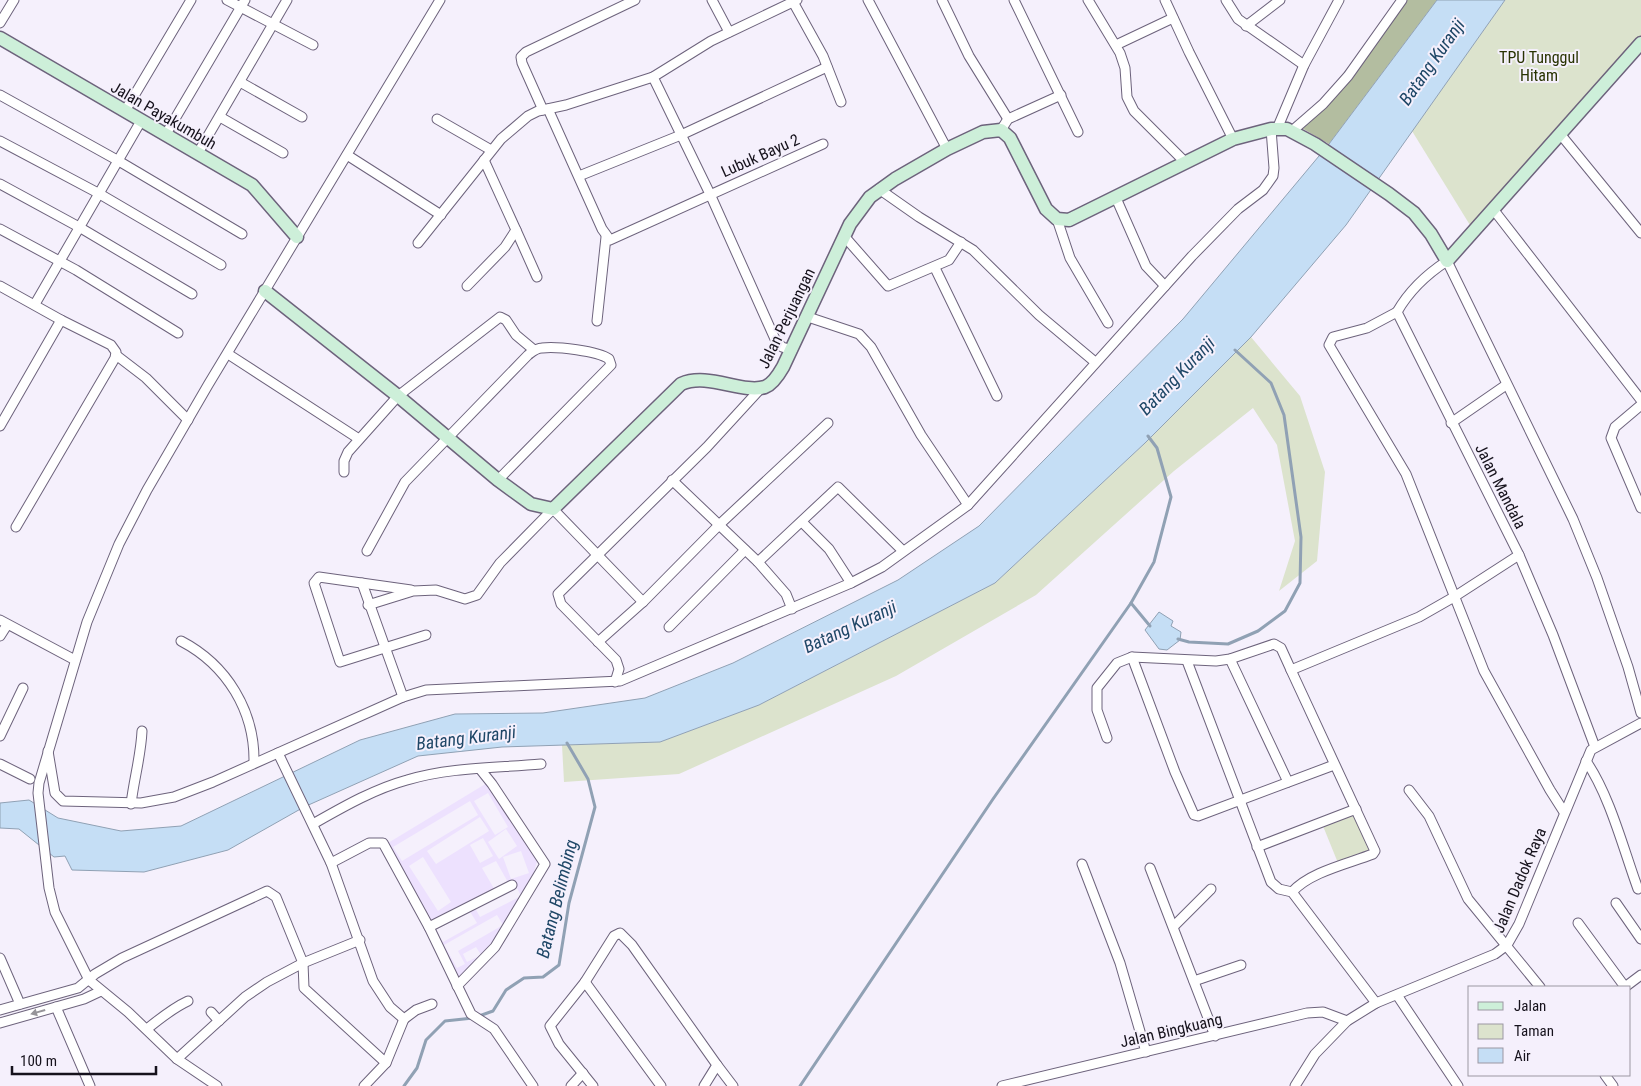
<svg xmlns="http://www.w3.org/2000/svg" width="1641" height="1086" font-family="'Roboto Condensed',sans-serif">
<rect width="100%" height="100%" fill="#f5f0fc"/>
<path fill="#ede1fe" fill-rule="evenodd" d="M487,783L538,858L530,885L487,952L461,980L453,971L388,843ZM488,793L508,827L495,835L474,801ZM470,801L478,815L402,861L393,847ZM480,817L489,831L436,864L427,851ZM506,829L517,846L499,859L488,842ZM483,838L493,856L480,863L470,845ZM521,851L529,873L511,879L503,857ZM423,857L451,902L438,911L409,866ZM496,861L509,884L496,892L482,868ZM516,886L521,896L480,917L475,908ZM469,910L477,923L443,942L435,929ZM497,915L503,925L458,951L465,964L457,968L444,945ZM476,947L481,955L467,962L463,954Z"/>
<g fill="#dce3cd">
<polygon points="1505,0 1641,0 1641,51 1566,138 1473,230 1412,131"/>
<polygon points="1251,337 1300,396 1325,472 1317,561 1279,591 1295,541 1277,445 1253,408 1174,471 1036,595 896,676 679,774 564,782 562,745 660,742 759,705 995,583 1145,443"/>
<polygon points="1354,814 1369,850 1338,863 1323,826"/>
</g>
<polygon fill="#b3bda0" points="1398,0 1437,0 1329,144 1300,127 1382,25"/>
<g fill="#c5def5" stroke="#90a1b4">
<polygon points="1437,0 1505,0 1346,225 1251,337 1145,443 995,583 759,705 660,742 502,747 418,756 304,807 228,850 144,872 72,870 65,856 54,857 19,829 0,828 0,803 29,800 58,818 121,831 181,826 360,740 455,714 543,713 645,698 733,663 898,580 979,526 1183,319 1329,144"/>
<polygon points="1159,612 1173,621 1171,626 1181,632 1180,640 1167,650 1159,649 1145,630"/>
</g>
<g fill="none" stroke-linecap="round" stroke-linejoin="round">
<g stroke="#90a1b4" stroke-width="3">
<polyline points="1131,603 1150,626"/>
<polyline points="1178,639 1189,642 1228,644 1258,631 1285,611 1300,583 1301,537 1284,415 1271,383 1235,350"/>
<polyline points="479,1016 493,1011 506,990 524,978 543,977 559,965 569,903 595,807 588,779 567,743"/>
<polyline points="404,1086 417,1068 426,1040 445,1021 473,1018"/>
<polyline points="800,1086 993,799 1131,603 1154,562 1171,497 1157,448 1148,436"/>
</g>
<defs>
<g id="street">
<polyline points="227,0 313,45"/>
<polyline points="712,0 729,32"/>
<polyline points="792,0 823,56 841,102"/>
<polyline points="868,0 947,149"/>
<polyline points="942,0 969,56 1008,119"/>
<polyline points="1014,0 1078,132"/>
<polyline points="1088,0 1120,53 1125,68 1127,97 1134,111 1185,162"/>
<polyline points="1165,0 1189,52 1233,139"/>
<polyline points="1226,0 1238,19 1304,65"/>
<polyline points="0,23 14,0"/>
<polyline points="1246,26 1280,0"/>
<polyline points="1116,45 1173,18"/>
<polyline points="240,82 302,117"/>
<polyline points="0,95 117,160 242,234"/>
<polyline points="548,109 602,229 610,240 823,144"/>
<polyline points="543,110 522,63 521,57 526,52 635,0"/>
<polyline points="125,111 191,0"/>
<polyline points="220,117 283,153"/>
<polyline points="437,119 491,150"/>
<polyline points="1277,129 1304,65 1339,0"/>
<polyline points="1001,130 1008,119 1061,95"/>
<polyline points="1292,131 1323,104 1348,76 1402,0"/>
<polyline points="166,134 245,0"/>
<polyline points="1561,135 1641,233"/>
<polyline points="0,141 98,193 221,265"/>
<polyline points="198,153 287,0"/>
<polyline points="347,155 441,215"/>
<polyline points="579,176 681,135 827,67"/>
<polyline points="0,184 79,227 192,294"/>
<polyline points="879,189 919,217 973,250 1039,315 1095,362"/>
<polyline points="1116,198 1146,266 1165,286"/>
<polyline points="1493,209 1641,400"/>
<polyline points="1057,219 1070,258 1108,323"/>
<polyline points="0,229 76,270 178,333"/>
<polyline points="516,230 537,277"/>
<polyline points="844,236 888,286 949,260 961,242"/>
<polyline points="418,243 501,139 528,116 538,111 566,105 653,77"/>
<polyline points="935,268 997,396"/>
<polyline points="0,286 61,320 111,345 116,352 115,358 16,527"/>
<polyline points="467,286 505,247 516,230 484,160"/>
<polyline points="35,304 141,121"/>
<polyline points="1397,312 1367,328 1333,337 1329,345 1406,474 1484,671 1550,790 1564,812"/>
<polyline points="808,317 859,334 871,347 921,435 968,505"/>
<polyline points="597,321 606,237"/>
<polyline points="792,350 782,347 775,339 710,194 653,77 711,41 797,0"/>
<polyline points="228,354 359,439"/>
<polyline points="116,355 146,378 188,420"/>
<polyline points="1641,405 1615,427 1611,438 1641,508"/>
<polyline points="1451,423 1506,385"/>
<polyline points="0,426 61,320"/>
<polyline points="344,472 344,461 348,452 398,396 500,317 506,320 516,335 534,350"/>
<polyline points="672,480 758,562 786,594 792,609"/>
<polyline points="802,522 829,549 851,583"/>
<path d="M367,551L405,482L528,355C532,352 536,348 542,348C556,346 598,351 609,359L611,365L498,480"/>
<polyline points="758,562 838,487 903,551"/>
<polyline points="362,583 403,697"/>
<polyline points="411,590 319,577 314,583 340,662 426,635"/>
<polyline points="368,605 413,591 436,590 465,599 477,595 500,563 553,509 643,602"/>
<polyline points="0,620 75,660"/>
<polyline points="669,627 745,550"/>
<polyline points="0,636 7,625"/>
<path d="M181,641C227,665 255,711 254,763"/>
<polyline points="598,642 643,602 720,524 828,423"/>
<polyline points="1132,657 1175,772 1194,815 1198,816 1334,765"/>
<polyline points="1230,659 1288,782"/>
<polyline points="1187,661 1271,882 1279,889 1292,892 1376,1003"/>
<path d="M1291,670L1375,851L1373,854C1347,864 1310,872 1292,892"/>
<polyline points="615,682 619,669 616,660 561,604 558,594 707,447 762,387"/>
<polyline points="0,736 23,688"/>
<polyline points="1107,738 1097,710 1097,688 1117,663 1132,657 1216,661 1230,659 1274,644 1281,648 1291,670 1419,617 1454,597 1519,555"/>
<path d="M1595,747L1553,635L1519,555L1397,312C1409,291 1427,274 1447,261L1573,519L1597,578L1628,667L1641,713"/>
<polyline points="48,751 55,793 63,801 141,803 174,797 213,782 403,697 426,690 620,681 851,583 882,567 968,505 1192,256 1238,209 1263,190 1273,176 1274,168 1271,129"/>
<polyline points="278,753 331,863 373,981 390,1007 404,1019 416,1010 432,1004"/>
<path d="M1586,761C1610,796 1623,848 1638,889"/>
<polyline points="0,764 30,779"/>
<polyline points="1409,790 1429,816 1468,899 1540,987"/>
<path d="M131,804C134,779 141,755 142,731"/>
<path d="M313,824C343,807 374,789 407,780C450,767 497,768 541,764"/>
<polyline points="1257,847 1356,809"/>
<polyline points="331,863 369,843 383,843 429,927 471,1014 494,1029 533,1086"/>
<polyline points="1082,864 1120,963 1146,1052"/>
<polyline points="1150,868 1215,1036"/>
<polyline points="1616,903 1641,939"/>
<polyline points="1578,923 1625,987"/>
<polyline points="1174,926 1211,889"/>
<polyline points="429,927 512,885"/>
<polyline points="0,958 20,1004"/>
<polyline points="1194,981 1241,965"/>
<polyline points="585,982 661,1086"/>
<polyline points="457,986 495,947 545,864 492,784 480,769"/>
<polyline points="1625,987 1641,975"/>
<polyline points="1397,995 1458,1086"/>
<polyline points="56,1007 90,1086"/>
<polyline points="0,1010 78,988 95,974 122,958 267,891 276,897 303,963 360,940"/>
<polyline points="211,1012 219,1021"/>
<polyline points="0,1023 84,999 101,991"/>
<path d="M147,1029C158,1020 175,1007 188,1001"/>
<polyline points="177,1059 245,997 267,982 303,963 304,988 386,1063"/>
<polyline points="717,1065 733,1086"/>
<polyline points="1605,1075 1613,1086"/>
<polyline points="217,1086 177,1059 128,1012 89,980 55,912 49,888 38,793 39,783 87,622 119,544 147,490 208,385 440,0"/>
<polyline points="364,1086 386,1063 404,1019"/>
<polyline points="571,1086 583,1073"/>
<polyline points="593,1086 559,1044 550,1026 585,982 614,936 620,933 632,945 717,1065 704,1086"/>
<polyline points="1002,1086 1307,1013 1323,1012 1347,1021"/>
<polyline points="1295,1086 1315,1054 1347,1021 1376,1003 1495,954 1507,945 1519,924 1591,750 1641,723"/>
</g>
<g id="secondary">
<polyline points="0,38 252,185 297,237"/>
<path d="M265,291L398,396L498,480L531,504L553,509L681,384C708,372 742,394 765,387C773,384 779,374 783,367L850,224L870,197L895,179L947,149L983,132L1001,130L1010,138L1046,209L1057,219L1069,220L1233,139L1271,129H1287L1315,144L1389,194L1414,213L1431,234L1447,261L1641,43"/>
</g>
</defs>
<use href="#street" stroke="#6d637c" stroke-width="11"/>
<use href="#secondary" stroke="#6d637c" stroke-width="15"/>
<use href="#street" stroke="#fff" stroke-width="9"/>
<use href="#secondary" stroke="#cdefd9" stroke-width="12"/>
</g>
<defs><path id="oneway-solid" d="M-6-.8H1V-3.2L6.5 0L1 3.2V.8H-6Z" transform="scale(1.25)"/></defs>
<use fill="#969499" href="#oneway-solid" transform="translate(38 1012) rotate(164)"/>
<g text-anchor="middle" stroke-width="4" stroke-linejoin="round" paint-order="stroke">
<g font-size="16" fill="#293302" stroke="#f5f0fc">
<text x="1539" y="63">TPU Tunggul<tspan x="1539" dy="18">Hitam</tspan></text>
</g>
<g font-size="16" fill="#16121c" stroke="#f5f0fc">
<text transform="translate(164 115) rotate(30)" y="6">Jalan Payakumbuh</text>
<text transform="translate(760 155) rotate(-24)" y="6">Lubuk Bayu 2</text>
<text transform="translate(786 318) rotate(-64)" y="6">Jalan Perjuangan</text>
<text transform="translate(1501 486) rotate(63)" y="6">Jalan Mandala</text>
<text transform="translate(1519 880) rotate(-67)" y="6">Jalan Dadok Raya</text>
<text transform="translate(1171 1030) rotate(-13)" y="6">Jalan Bingkuang</text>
</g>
<g font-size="18" font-style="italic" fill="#1f4767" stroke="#f5f0fc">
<text transform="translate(1432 62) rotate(-55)" y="6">Batang Kuranji</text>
<text transform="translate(1177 376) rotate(-46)" y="6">Batang Kuranji</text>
<text transform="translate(850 627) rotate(-25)" y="6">Batang Kuranji</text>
<text transform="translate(466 738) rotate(-7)" y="6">Batang Kuranji</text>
<text transform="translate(557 899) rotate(-76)" y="6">Batang Belimbing</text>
</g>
</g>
<rect x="1468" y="986" width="162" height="90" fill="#f5f0fc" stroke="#9c97a2"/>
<rect x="1478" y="1002" width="25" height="8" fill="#cdefd9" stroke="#9c97a2"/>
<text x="1514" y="1011" font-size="15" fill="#16121c">Jalan</text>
<rect x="1478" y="1024" width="25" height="15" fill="#dce3cd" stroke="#9c97a2"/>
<text x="1514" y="1036" font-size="15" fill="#16121c">Taman</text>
<rect x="1478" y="1048" width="25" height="15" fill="#c5def5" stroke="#9c97a2"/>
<text x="1514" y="1061" font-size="15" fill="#16121c">Air</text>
<path d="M12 1066v8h144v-8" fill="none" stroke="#16121c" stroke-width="2.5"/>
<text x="20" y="1066" font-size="15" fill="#16121c" stroke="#f5f0fc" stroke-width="4" paint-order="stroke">100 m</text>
</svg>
